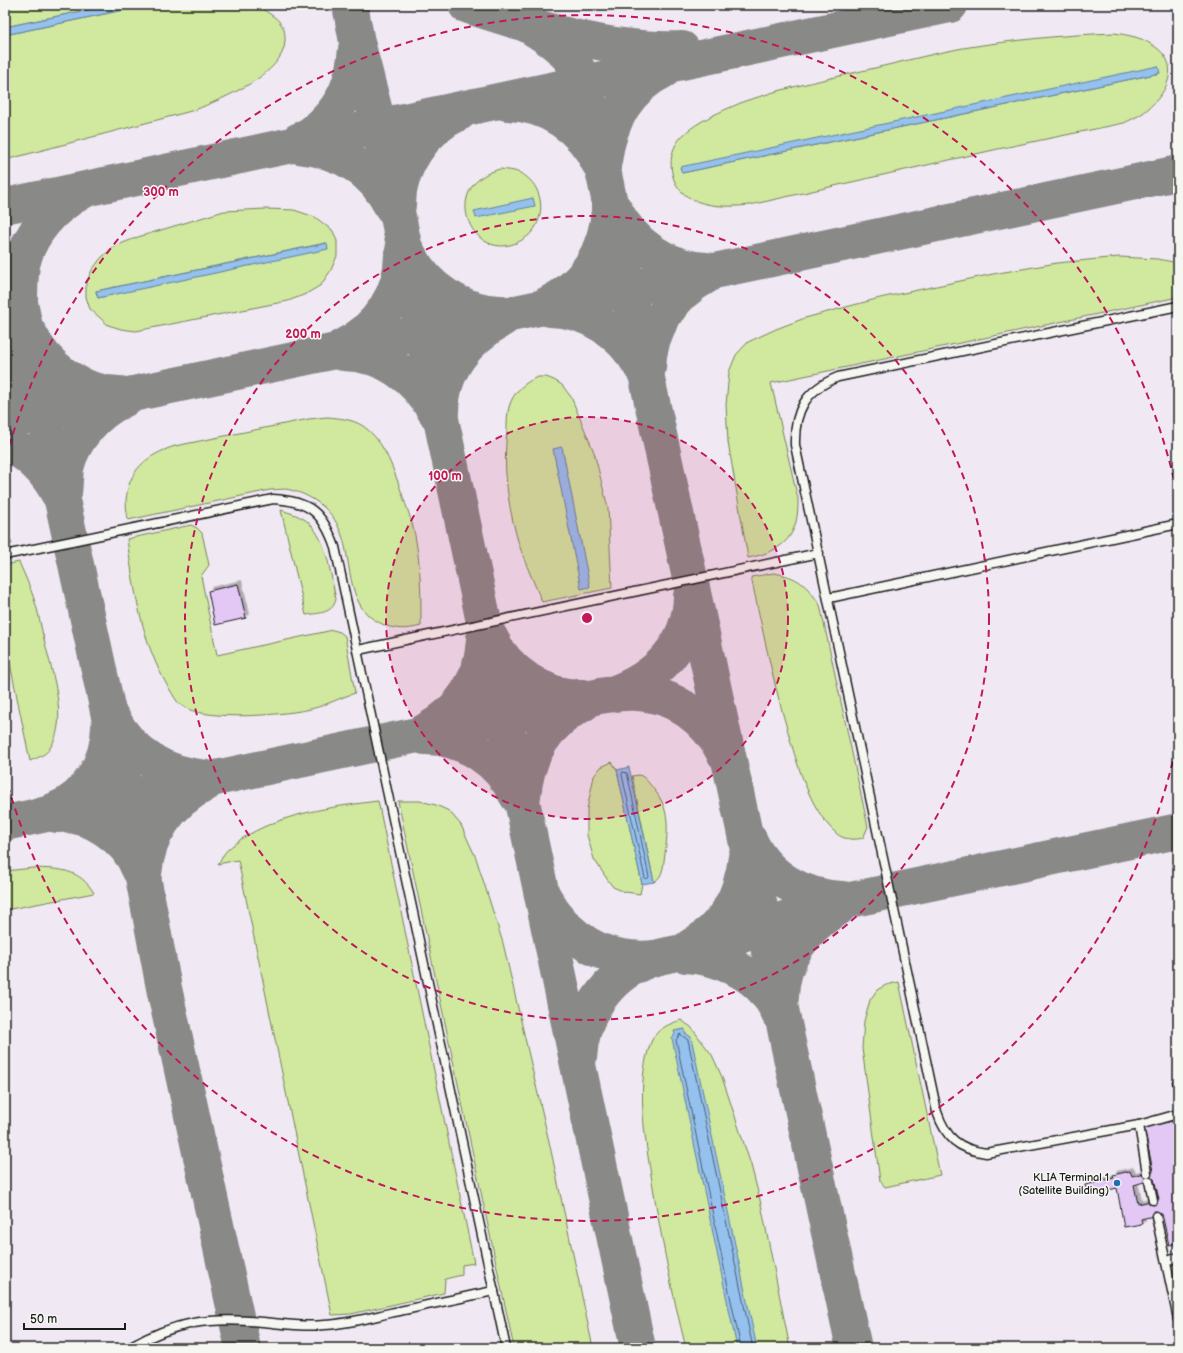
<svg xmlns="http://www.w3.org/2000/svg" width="1183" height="1353" font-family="'Balsamiq Sans',sans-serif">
<defs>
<filter id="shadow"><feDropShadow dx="3.5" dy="-3.5" stdDeviation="0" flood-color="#0004"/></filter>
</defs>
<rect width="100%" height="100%" fill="#f6f6f2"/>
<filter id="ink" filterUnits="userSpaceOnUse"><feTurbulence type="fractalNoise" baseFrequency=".025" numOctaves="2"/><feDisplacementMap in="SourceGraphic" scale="8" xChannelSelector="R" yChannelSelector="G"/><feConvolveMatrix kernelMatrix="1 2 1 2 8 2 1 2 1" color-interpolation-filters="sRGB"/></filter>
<g filter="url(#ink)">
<rect fill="#f0e8f3" x="5" y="5" width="1173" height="1343"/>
<g fill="#d0e99f" stroke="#76825e" fill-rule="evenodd">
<polygon points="5,5 111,5 5,27"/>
<path d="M147,5C171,5 194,5 217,5C228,5 240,4 251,5C259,6 277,17 281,24C285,29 285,35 285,41C284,75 221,99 195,110L5,160V35Z"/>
<path d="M1114,33C1121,34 1128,35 1135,37C1143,39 1150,43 1157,48C1183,68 1164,97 1143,113C1137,117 1130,120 1124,123L998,149L750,205C722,208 679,208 672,173C670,162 671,151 678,141C692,122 725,110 745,101C755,98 765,95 774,92C804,84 835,77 866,70C898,63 930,54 963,48C1013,40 1063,35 1114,33ZM1160,73L682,173L681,168Z"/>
<path d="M500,169C507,170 514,170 520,173C540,182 546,208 536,226C532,234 525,239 516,243C471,262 438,185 500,169Z"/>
<path d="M266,209L294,210L315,217L333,231L337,241V256L331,270L321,285L306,294L288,301L136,331L121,329L108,325L90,309L86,297V283L92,270L101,258L113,247L138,237L224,211ZM326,243L98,298L96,292V291Z"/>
<path d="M1119,257L1158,259L1178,263V297L771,383L798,499C799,536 784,551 748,558L728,442L726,405L729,372L736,355L748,342L776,329L805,318L880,298L993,274L1057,263Z"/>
<path d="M538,377H546L554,380L562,385L571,397L594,452L608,508L612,588L542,602C533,580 522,557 516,534C507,500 503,466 507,431C507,423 507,414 509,407C513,392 525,382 538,377Z"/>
<path d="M327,417C339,418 352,419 363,426C382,439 390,461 398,482C404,501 413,521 416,541C421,569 421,598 421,626C406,630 394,630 380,623C343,606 354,556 338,526C329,506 306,492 285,489C280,489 275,490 270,490L128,520C127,514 126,507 126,501C128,470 147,455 175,446L309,419Z"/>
<path d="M281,510C290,513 302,516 309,523C328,542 330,574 336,599C333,614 318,613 306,615Z"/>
<path d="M191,525L197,528L202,533L209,565L201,576L217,655L333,630L340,632L345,636L355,693C339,698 323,707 306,710C281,715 201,722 181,705C176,702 173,694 170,690C142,645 134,590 127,539Z"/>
<polygon points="5,529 12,544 5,546"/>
<path d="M19,562C24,574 30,586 34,599C39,613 41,629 45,643C52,673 69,720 50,748C46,755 37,758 30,761L5,639V565Z"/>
<path d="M774,573C798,577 806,584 820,605L868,827L863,838C855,840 844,840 837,834C809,810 796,760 786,725C772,677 762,627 751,577Z"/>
<polygon points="612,762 617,770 642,884 640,894 625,892 613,887 607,879 594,859 587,835 587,809 594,776 601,767"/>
<path d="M639,775C645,777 648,782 652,787C671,809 668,828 665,854C663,865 664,876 654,882L632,776Z"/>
<path d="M378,801L474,1263L462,1265V1275L445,1279L444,1293L351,1314L332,1315L238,860L218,864C220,861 222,857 224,854C228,848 235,844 240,840C281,813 331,807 378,801Z"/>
<polygon points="398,801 420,801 436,805 449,811 461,825 476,858 503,943 550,1146 593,1348 514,1348"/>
<path d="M33,868C59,869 79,868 94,893L5,910V871Z"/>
<polygon points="899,982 940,1175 885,1187 880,1181 862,1048 864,1021 870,1000 877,990 886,985"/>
<path d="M681,1020L691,1027L712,1055L722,1077L751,1165L761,1204L790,1348H686C672,1293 661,1237 652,1181C645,1139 635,1083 651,1042C656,1029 669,1024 681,1020Z"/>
</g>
<g fill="#95c1ee" stroke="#657f9a">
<polygon points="111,5 147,5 5,35 5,27"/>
<polygon points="1158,66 1160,73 682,173 680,167"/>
<polygon points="533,198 535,206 476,218 474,211"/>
<polygon points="327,243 328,249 98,298 96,291"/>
<polygon points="562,447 590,587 581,589 553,449"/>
<polygon points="629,767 654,882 642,884 617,770"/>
<polygon points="685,1029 685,1033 691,1037 757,1348 737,1348 672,1038 675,1034 674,1031"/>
</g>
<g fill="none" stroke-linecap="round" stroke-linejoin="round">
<g stroke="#4c5e70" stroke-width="1">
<polygon points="623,772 627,773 628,777 649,877 647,879 645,878 622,775"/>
<polyline points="741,1348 676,1040 680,1034 688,1040 753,1348"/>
</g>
<g stroke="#898987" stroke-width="36">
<polyline points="350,5 357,42 379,127 638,1348"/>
<path d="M466,5C536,28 608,52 682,49"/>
<path d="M526,24C555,41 570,52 585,83L628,290L743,825L788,1043L854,1348"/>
<path d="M507,103C547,104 582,127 599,163"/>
<path d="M298,141C308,137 316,131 323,124C346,102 353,80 356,49"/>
<path d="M299,146C341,150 373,169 392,207"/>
<path d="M604,161C609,121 627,88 664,70"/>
<path d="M398,205C398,166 424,129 459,113"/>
<polyline points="5,206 950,5"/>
<path d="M614,209C632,244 667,269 707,270"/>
<path d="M408,253C425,288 462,313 501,313"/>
<polyline points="5,271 15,288 20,303 43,413 106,702 144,882 164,988 243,1348"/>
<path d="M20,303C20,290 20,278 22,265C29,233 53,207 81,192"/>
<path d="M548,304C585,286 606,251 609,211"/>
<path d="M550,309C590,310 623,334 642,368"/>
<path d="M29,333C45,367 81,394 120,394"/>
<path d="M342,347C377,330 402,294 402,254"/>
<path d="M343,353C386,354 416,377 436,413"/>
<path d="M648,368C649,329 672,294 706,276"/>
<path d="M5,392C17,375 22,356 24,335"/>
<path d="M441,412C442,369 466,340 502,319"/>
<polyline points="5,421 1178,173"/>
<path d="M5,442C29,454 46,470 58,493"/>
<path d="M64,493C65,485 65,476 66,468C73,438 97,412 123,400"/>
<path d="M490,637C506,672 545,698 583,697"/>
<path d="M612,694C657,678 690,645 691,596"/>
<path d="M112,718C134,757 163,773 206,778"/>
<path d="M424,732C460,712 482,681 484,639"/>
<path d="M425,737C465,737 500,761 517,796"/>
<path d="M523,796C527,754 546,723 584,703"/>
<path d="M55,810C89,797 108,761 109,727"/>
<path d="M57,815C90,812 127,838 139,869"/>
<path d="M5,823L600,696C612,694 624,692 637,693C674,694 708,720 724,753"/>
<path d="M749,839C765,877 804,898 843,899"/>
<path d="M144,874C147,834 170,802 205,784"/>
<path d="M545,899C560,928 589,952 622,957C633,959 645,959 656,958"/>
<path d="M690,947C725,928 742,895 746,857"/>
<path d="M686,955C724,957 764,977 779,1014"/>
<path d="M781,997C781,960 806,926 838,908"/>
<path d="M579,1058C581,1016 606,977 646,961C670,952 696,952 720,943C756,931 790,915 826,905L1178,831"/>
</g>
</g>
<g fill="#e3c8f6" stroke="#1c1c1c" fill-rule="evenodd" filter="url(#shadow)">
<polygon points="238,584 246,618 215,625 208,591"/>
<polygon points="1178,1079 1178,1100 1176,1100 1172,1081"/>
<path d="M1178,1120V1243L1169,1245L1162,1214L1141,1219L1142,1224L1124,1227L1117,1188L1087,1195L1085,1185L1114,1178L1113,1175L1130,1171L1132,1176L1153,1171L1144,1127ZM1154,1179L1159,1199L1138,1204L1134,1185Z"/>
</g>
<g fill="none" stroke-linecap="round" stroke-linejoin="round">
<defs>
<g id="service">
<path d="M1178,306L838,377C806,390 794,410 795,445L937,1112C946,1138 958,1149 986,1153L1139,1125L1178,1114"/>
<path d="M5,555L273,499C310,501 323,513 335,547L506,1348"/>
<polyline points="829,598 1178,524"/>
<polyline points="358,650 819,553"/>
<polyline points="1139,1125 1147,1173"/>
<polyline points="1149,1181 1153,1200"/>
<polyline points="1156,1216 1178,1319"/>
<polyline points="1166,1262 1178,1257"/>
<path d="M129,1348C175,1321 211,1317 263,1322C284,1324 303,1327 324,1325C346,1324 368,1318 390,1313C424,1306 459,1298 494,1291"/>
</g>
</defs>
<use href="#service" stroke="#1c1c1c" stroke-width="11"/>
<use href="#service" stroke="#f6f6f2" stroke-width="8"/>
</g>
</g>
<circle cx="587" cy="618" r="201" fill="#c2185b" fill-opacity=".12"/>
<g fill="none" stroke="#c2185b" stroke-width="2" stroke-dasharray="7 5">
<circle cx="587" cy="618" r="201"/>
<circle cx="587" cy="618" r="402"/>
<path d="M1178 738A603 603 0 0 1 6 779M6 457A603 603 0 0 1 1178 498"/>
</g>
<circle fill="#1f6fb2" stroke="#f6f6f2" stroke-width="1.5" cx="1117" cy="1183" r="4"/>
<g text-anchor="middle" stroke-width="3" stroke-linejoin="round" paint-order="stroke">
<g font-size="11" fill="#1c1c1c" stroke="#f6f6f2" text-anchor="end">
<text x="1109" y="1181">KLIA Terminal 1<tspan x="1109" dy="13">(Satellite Building)</tspan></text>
</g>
</g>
<circle cx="587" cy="618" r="6" fill="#c2185b" stroke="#f6f6f2" stroke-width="2"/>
<g font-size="12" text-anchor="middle" font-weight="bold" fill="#c2185b" stroke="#f6f6f2" stroke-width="3" stroke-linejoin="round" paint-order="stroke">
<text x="161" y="196">300 m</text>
<text x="303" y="338">200 m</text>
<text x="445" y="480">100 m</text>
</g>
<rect width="1183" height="1353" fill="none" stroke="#f6f6f2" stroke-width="20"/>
<rect x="10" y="10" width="1163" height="1333" fill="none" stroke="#1c1c1c" stroke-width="1.5" filter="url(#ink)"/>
<path d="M24 1323v6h101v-6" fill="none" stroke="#1c1c1c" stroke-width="2"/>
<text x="30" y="1323" font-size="12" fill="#1c1c1c" stroke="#f6f6f2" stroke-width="3" paint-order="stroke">50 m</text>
</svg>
